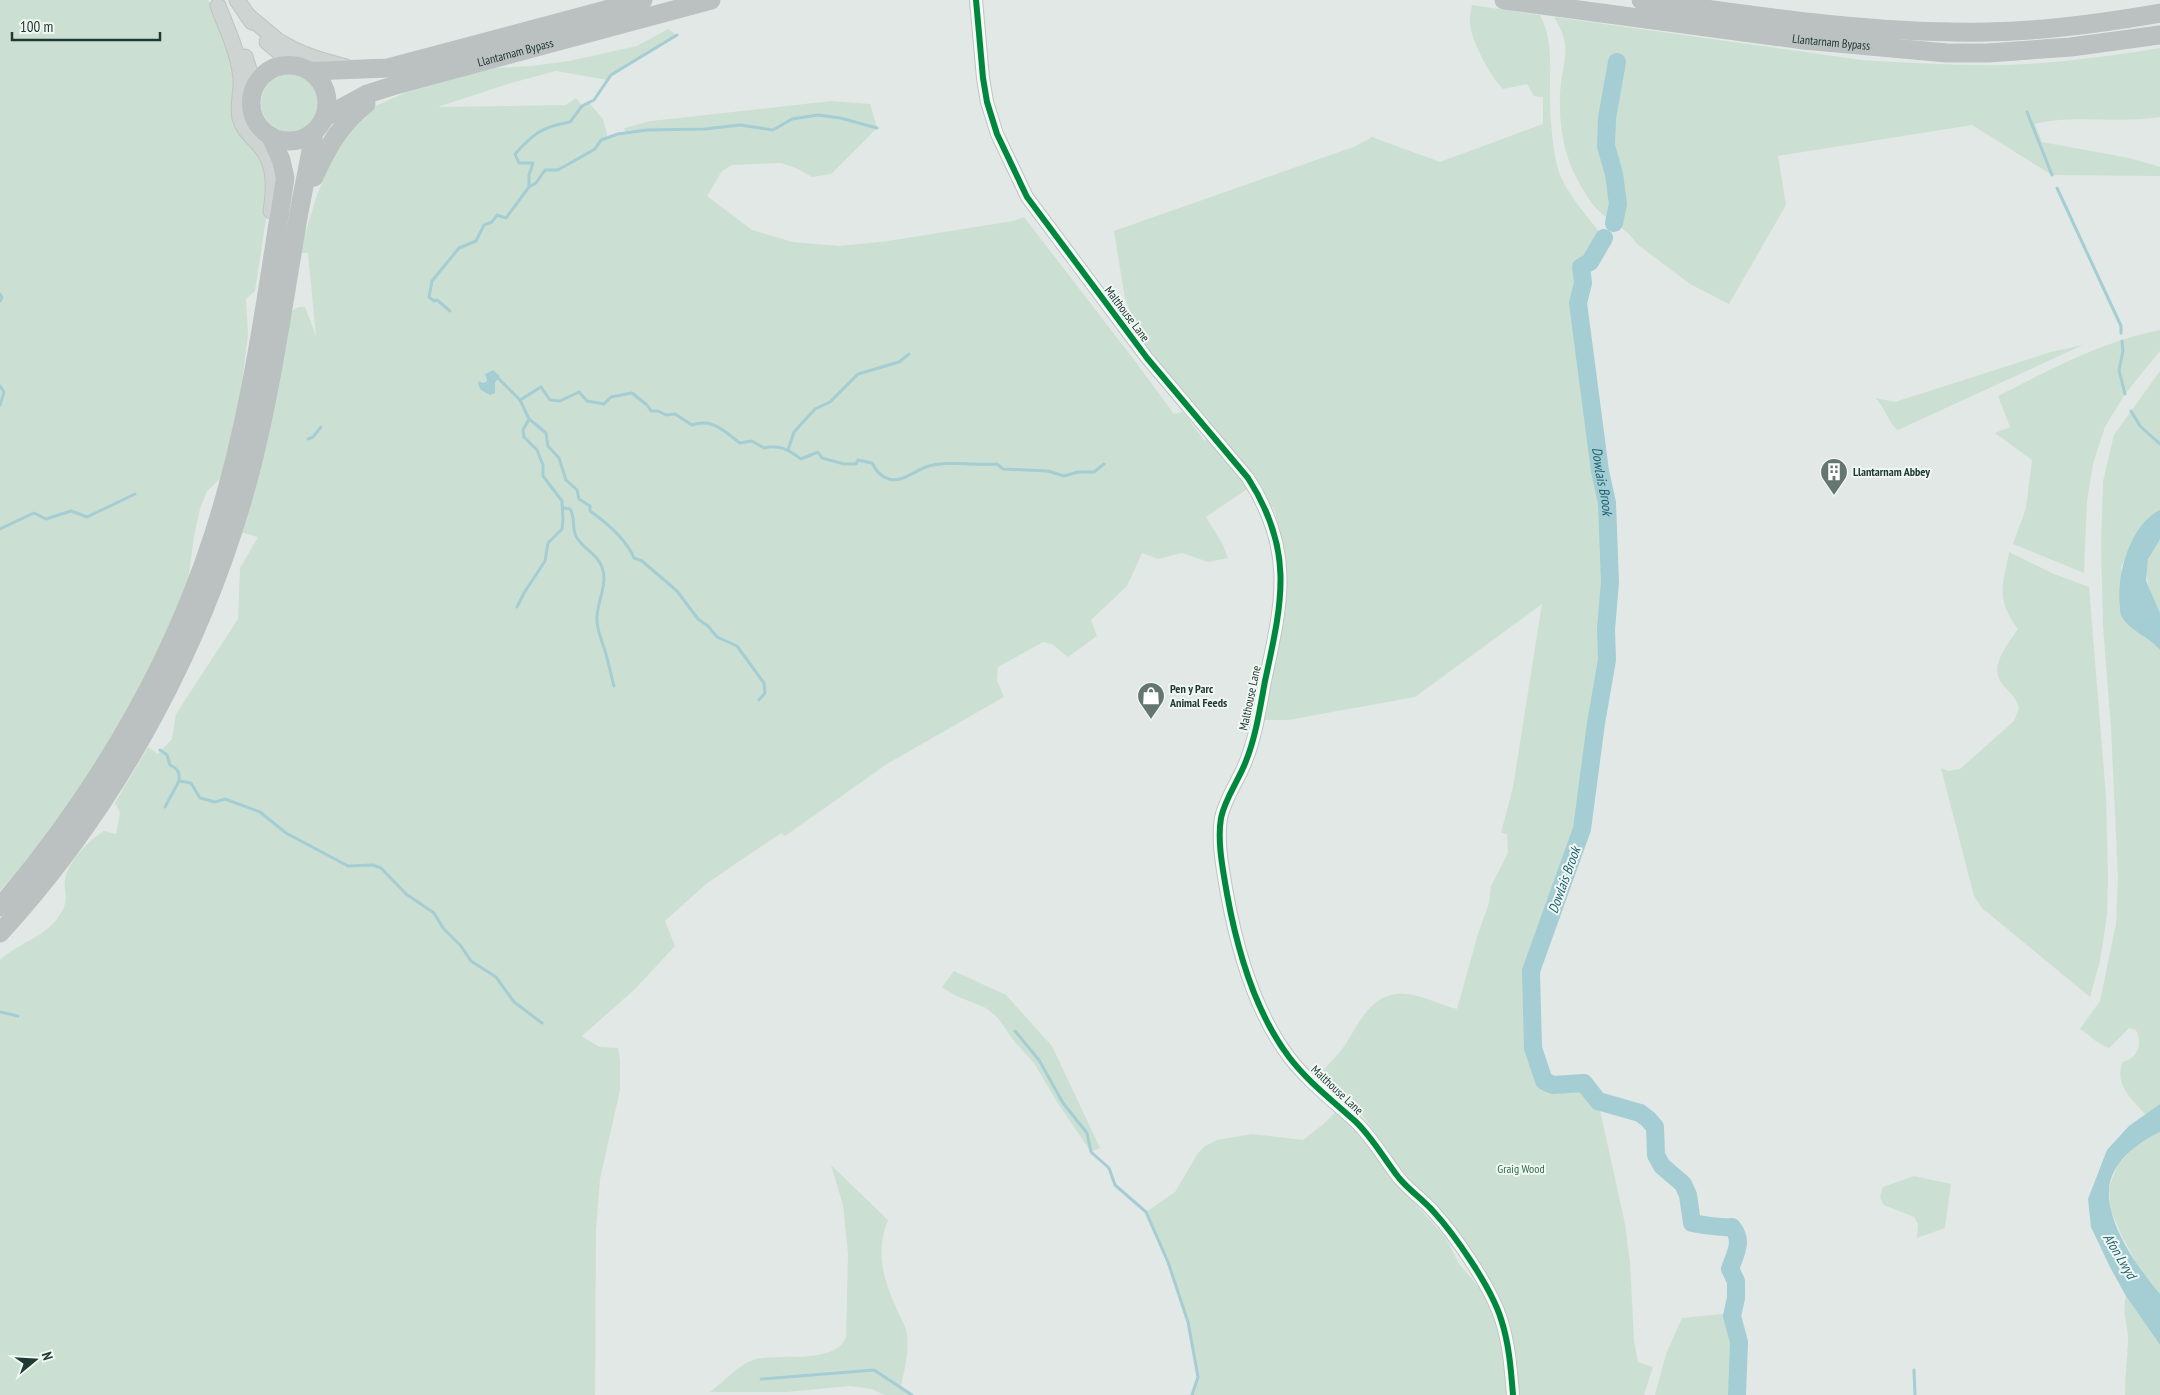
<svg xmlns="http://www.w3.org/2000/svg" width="2160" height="1395" font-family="'PT Sans Narrow',sans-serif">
<rect width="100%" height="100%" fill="#e2e8e5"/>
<g fill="#cbe0d2" fill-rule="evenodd">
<path d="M0,0H208C221,19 235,64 236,87L265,166L270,193L255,291L246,299L248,334L241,391L226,468L219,480L207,491L200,509L194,536L188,581L173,621L145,679L118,729L81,786L33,853L0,891Z"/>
<path d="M1472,5L1540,15C1552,38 1550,58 1550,83C1549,106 1552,153 1560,175C1570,198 1589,218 1604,238L1590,262L1581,267L1583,283L1578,303L1600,471L1607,503L1610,582L1606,629L1607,660L1596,723L1582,829L1531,971L1533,1048L1544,1081L1553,1085L1584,1083L1598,1101L1625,1224L1630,1262L1634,1341L1638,1362L1653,1367L1644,1395H1518L1504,1314L1418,1189L1390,1156L1369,1124L1348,1096L1322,1072C1329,1063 1338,1055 1345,1045C1360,1022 1372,991 1406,994C1423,995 1440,1005 1457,1009L1478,934L1489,903L1491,886L1508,853L1507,834L1501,833L1513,787L1542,604L1415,697L1288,720H1263L1287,595L1283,543L1274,509L1160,368L1140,336L1125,299L1114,231L1356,146L1372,137L1440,162L1543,124V97L1534,96L1527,84L1503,89C1490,76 1472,42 1470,24C1469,17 1471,11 1472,5Z"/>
<path d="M1554,17L1862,60C1910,63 1959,66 2008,65C2058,63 2110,56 2160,48V117C2120,124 2071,114 2035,124L2042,142L2129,158L2157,166L2160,167V176L2052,175L1972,125L1778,156L1786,205L1729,304L1690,284L1637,244C1627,227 1607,221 1594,206C1587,197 1575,177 1571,166C1562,145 1559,117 1560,94C1562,60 1574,49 1554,17Z"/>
<path d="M668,29L677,35L611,75L608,80L556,71L511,83L438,107L566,105L576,98L582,106L589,103L603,119L608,138L626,134L624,128L651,121L831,101L870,104L877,128L831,174L812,177L796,168L781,163L732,165L722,171L707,196L752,230L793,242L839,246L888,241L1013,221L1024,217L1135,361L1174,414L1183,412L1204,440L1211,441L1250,487L1206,517L1222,543L1228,558L1208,562L1182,553L1158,559L1142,553L1127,586L1091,620L1097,636L1068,657L1052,644L1043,642L998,667L997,680L1004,697L887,764L785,836L781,833L706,884L665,921L675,946L635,989L582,1036L599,1047L618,1048L620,1061V1090L600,1179L596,1231L595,1395H0V960C17,944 42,938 57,919C73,898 61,892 66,875C72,858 89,840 104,831L116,834L120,813L115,803L148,747L158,754L172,739L176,714L238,619L240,568L258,537L240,532L289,315C294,309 297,306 305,307L316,336L308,253H299L317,195L334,154L352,125L373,107L407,92L494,68L531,66L569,61L637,46ZM493,370L499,379L495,383L478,385L479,381L483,383L487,381L485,374Z"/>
<circle cx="290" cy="103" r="29"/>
<path d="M2160,330V351L2125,394L2105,427L2093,464L2087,501L2084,573L2013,544L2026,508L2032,460L1995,433L2010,427L1998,396C2049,370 2103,341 2160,330Z"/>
<path d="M2083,345L1898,430C1887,422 1886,407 1875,398L1895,402L2051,352Z"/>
<path d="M2160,371V510L2142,526L2121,567L2134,629L2156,644L2160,650V1104L2146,1115C2132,1100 2113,1083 2123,1062C2138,1057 2143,1045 2136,1030L2129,1028L2109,1048C2097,1044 2091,1036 2080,1029L2100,1001L2116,924L2118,879L2111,728L2103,627L2101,543L2103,481L2114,435Z"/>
<path d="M2160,539V613C2145,589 2140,561 2160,539Z"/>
<path d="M2009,552L2054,574L2089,587L2106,796L2108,875L2107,915L2100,961L2090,997L1982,908L1974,896L1941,768L1948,771L1960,769L2014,721L2019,708C2015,694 2008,693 2001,682C1989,666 2009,642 2018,629C1995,598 2003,587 2009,552Z"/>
<polygon points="954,971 1006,995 1052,1046 1100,1148 1091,1152 1057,1102 1034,1063 1014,1041 998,1018 986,1008 954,995 942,987"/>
<path d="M1336,1111L1359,1134L1387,1172L1446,1238L1459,1264L1479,1287L1491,1306L1497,1325L1506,1376L1507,1395H1192L1198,1377L1188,1322L1168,1262L1146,1212L1175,1192L1198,1153L1205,1146L1217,1140L1252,1134L1303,1140C1315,1130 1327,1123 1336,1111Z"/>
<polygon points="2160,1132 2160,1294 2141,1271 2123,1238 2111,1211 2109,1188 2117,1166 2138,1143"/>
<path d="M831,1165L888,1220C876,1249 882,1277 895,1305C898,1313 904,1322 906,1330C911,1347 904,1370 901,1387L912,1395H884L872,1389L850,1386L787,1392H710C721,1384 740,1364 753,1360C777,1352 835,1366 846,1337L848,1254L843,1205Z"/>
<polygon points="1914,1176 1951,1184 1945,1228 1917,1238 1918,1224 1914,1217 1884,1205 1880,1197 1883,1187"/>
<path d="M2126,1296L2160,1345V1395H2125C2125,1377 2127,1360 2128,1343C2129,1325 2121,1314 2126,1296Z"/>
<polygon points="1732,1313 1732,1316 1739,1342 1737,1395 1655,1395 1666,1354 1682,1318"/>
</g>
<g fill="#a4cdd4">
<polygon points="493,370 500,376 495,383 495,393 490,395 481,390 478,384 479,381 483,383 487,381 485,374"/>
<path d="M2160,510V539L2148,559L2146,581L2160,613V650C2150,637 2131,632 2122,617C2120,614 2120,609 2120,606C2116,576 2130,524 2160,510Z"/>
<path d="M2160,1104V1132C2138,1142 2110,1163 2109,1190C2107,1225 2138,1268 2160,1294V1345L2126,1296L2110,1267L2091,1227L2088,1199L2107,1150L2129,1126Z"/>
</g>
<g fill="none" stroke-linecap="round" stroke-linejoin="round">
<g stroke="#a4cdd4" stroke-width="3">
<polyline points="2027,112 2052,175"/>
<polyline points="529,187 536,183 545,170 558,170 595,149 601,140 618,134 647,130 705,129 740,125 773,130 792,119 818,115 840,118 877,128"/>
<polyline points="2057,188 2121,326 2121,333"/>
<polyline points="0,294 2,297 0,301"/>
<path d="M450,311L437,300L434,301L429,297L432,281L459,248L476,241L484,225L492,222L497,215L506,218L529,187V175L533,163H519L515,154C534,133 542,127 570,122L582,106L594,100L611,75L677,35"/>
<polyline points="2122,341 2123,351 2119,370 2125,394"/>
<path d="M499,379L520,400L529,419L546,433L548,446L559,458L566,480L577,490L579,499L590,506V511C607,523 626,539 634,558L642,561L677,591L698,619L708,626L717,637L737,646L764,683L765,693L759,700"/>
<polyline points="0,386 4,392 0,405"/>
<path d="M520,400L541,387L550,400L560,401L579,392L587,401L604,404L611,397L632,393L647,405L651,411H658L666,415L675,414L692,425C713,418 724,431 740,443L752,441L764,448C779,444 789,450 801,459L818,452L822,458L844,464H856L858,460L872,463C875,469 881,477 889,479C900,483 915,471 926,467C947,460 974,466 997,464L1003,469L1048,471L1064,476L1078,472H1094L1104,464"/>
<polyline points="2131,411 2140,426 2160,444"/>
<polyline points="308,439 313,437 321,427"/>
<polyline points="788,450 794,432 815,409 830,402 858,374 899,362 909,354"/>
<path d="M563,508L570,509C576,518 571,529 577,538C583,548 595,553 600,563C610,581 598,598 597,616C596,628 600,634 603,645C608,658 610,672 614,686"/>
<polyline points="0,529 34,513 46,519 71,511 87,517 135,494"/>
<polyline points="517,607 524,593 545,561 548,543 562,529 563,520 562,501 543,476 543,465 537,450 524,437 523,430 529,419"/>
<path d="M160,750L167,755L170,765C178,769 180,772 179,781L191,783L200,798L215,802L225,799L260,812L286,833L348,866L373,865L381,868L406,894L434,913L443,928L461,946L471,961L496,977L514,1002L542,1023"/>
<polyline points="165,807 179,781"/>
<polyline points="0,1012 18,1016"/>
<polyline points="1015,1031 1039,1060 1063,1103 1087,1133 1091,1152 1109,1168 1115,1185 1146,1212 1168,1262 1188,1322 1198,1377 1192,1395"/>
<polyline points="1914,1370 1915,1395"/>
<polyline points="761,1379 874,1370 912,1395"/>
</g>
<g stroke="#a4cdd4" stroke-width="18">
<polyline points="1614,223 1618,204 1614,174 1606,146 1607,118 1617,62"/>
<path id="s1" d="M1604,238L1590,262L1581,267L1583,283L1578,303L1600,471L1607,503L1610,582L1606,629L1607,660L1596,723L1582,829L1531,971L1533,1048L1544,1081L1553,1085L1584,1083L1598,1101L1640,1113L1648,1119L1655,1127L1656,1155L1662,1166L1683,1184L1688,1195L1692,1223C1703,1225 1722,1228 1732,1227C1744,1241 1735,1254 1730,1269L1736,1281V1298L1732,1316L1739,1342L1737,1395"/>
</g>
<defs>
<path id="minor" d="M976,0L983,78L987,102L997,134L1027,197L1147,358L1248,478C1295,551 1282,602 1265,681C1260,708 1256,736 1246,761C1239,780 1225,798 1221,818C1217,842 1223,870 1227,894C1237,949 1255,1012 1289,1057C1308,1082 1332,1100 1355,1121C1373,1138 1384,1159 1399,1178C1409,1190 1422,1199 1433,1211C1455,1235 1491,1287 1501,1319C1509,1343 1511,1370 1513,1395"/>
<g id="major">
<polyline points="237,0 252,22"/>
<path d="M218,6C227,29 239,54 241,79C242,92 237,105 240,118C244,133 256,139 264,151C276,169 274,192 271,211"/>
<path d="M247,15C257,23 267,32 277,40C298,54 323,61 346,67"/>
<polyline points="267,42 295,65"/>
<polyline points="245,57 254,86"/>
</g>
<g id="highway">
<path id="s2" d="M1504,0L1804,40L1947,53H1988L2071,47L2160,35"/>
<path d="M1641,0C1756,16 1871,34 1987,32C2045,31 2103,23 2160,13"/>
<circle cx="289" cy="103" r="38"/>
<polyline points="311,71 388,68 643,0"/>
<path id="s3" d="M325,117L367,94L399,84L711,0"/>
<path d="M314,177C327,148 341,123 366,104"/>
<path d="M0,907C101,789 182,650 224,500C254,395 268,286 285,178L281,160L270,136"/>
<path d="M0,933C120,802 208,637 252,465C271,390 282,312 295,236C300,201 309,167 314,132"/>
</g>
</defs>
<use href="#minor" stroke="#bfc4c2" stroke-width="14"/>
<use href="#major" stroke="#bcc4c1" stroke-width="17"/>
<use href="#highway" stroke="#bcc4c1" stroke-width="19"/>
<use href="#minor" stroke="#fbfcfb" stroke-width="12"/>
<use href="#major" stroke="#cdd4d2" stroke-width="15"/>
<use href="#highway" stroke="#bac1c0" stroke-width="18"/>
<defs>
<path id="cycleway" d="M976,0L983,78L987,102L997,134L1027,197L1147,358L1248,478C1295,551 1282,602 1265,681C1260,708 1256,736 1246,761C1239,780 1225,798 1221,818C1217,842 1223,870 1227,894C1237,949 1255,1012 1289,1057C1308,1082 1332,1100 1355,1121C1373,1138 1384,1159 1399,1178C1409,1190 1422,1199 1433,1211C1455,1235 1491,1287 1501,1319C1509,1343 1511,1370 1513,1395"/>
</defs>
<use href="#cycleway" stroke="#f0f7f3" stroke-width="9"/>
<use href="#cycleway" stroke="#00873e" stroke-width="6"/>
</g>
<defs>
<symbol id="building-pin" viewBox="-11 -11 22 30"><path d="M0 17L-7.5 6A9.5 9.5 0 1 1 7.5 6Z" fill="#657671" stroke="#f0f7f3"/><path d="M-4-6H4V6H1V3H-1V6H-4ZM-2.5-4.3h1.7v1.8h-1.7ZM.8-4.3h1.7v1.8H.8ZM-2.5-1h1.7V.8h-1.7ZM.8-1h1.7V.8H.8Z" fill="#fff"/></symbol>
<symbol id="shop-pin" viewBox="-11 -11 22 30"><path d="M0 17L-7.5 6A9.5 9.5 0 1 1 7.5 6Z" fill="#657671" stroke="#f0f7f3"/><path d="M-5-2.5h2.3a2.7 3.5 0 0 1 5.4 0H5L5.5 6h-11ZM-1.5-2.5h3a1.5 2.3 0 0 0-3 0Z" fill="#fff"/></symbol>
</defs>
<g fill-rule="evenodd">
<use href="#building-pin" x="1818" y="456" width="32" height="43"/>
<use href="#shop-pin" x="1135" y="680" width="32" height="43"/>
</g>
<g text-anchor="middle" stroke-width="4" stroke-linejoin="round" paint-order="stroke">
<g font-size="12" fill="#213933" stroke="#f0f7f3">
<text dy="4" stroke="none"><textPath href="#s2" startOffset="330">Llantarnam Bypass</textPath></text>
<text dy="4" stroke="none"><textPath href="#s3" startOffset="202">Llantarnam Bypass</textPath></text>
<text transform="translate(1127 314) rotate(53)" y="4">Malthouse Lane</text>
<text transform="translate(1250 698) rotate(-78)" y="4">Malthouse Lane</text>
<text transform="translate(1337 1090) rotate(43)" y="4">Malthouse Lane</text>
</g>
<g font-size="12" font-weight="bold" fill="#213933" stroke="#f0f7f3" text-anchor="start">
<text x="1853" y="476">Llantarnam Abbey</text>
<text x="1170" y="693">Pen y Parc<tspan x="1170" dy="14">Animal Feeds</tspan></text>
</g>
<g font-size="12" fill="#2e6e47" stroke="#f0f7f3">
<text x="1521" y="1173">Graig Wood</text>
</g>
<g font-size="14" font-style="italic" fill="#1f6371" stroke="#f0f7f3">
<text dy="5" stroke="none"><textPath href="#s1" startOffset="255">Dowlais Brook</textPath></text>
<text transform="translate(1564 880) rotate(-70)" y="5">Dowlais Brook</text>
<text transform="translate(2120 1256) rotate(59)" y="5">Afon Lwyd</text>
</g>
</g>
<g transform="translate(35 1360) rotate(72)" stroke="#f0f7f3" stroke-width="4" paint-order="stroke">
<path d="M0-4L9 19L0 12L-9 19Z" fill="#213933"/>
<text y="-8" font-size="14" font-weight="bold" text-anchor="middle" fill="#213933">N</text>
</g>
<path d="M12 32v8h148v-8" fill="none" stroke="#213933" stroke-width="2.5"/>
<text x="20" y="32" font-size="15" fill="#213933" stroke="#f0f7f3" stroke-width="4" paint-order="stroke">100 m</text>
</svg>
